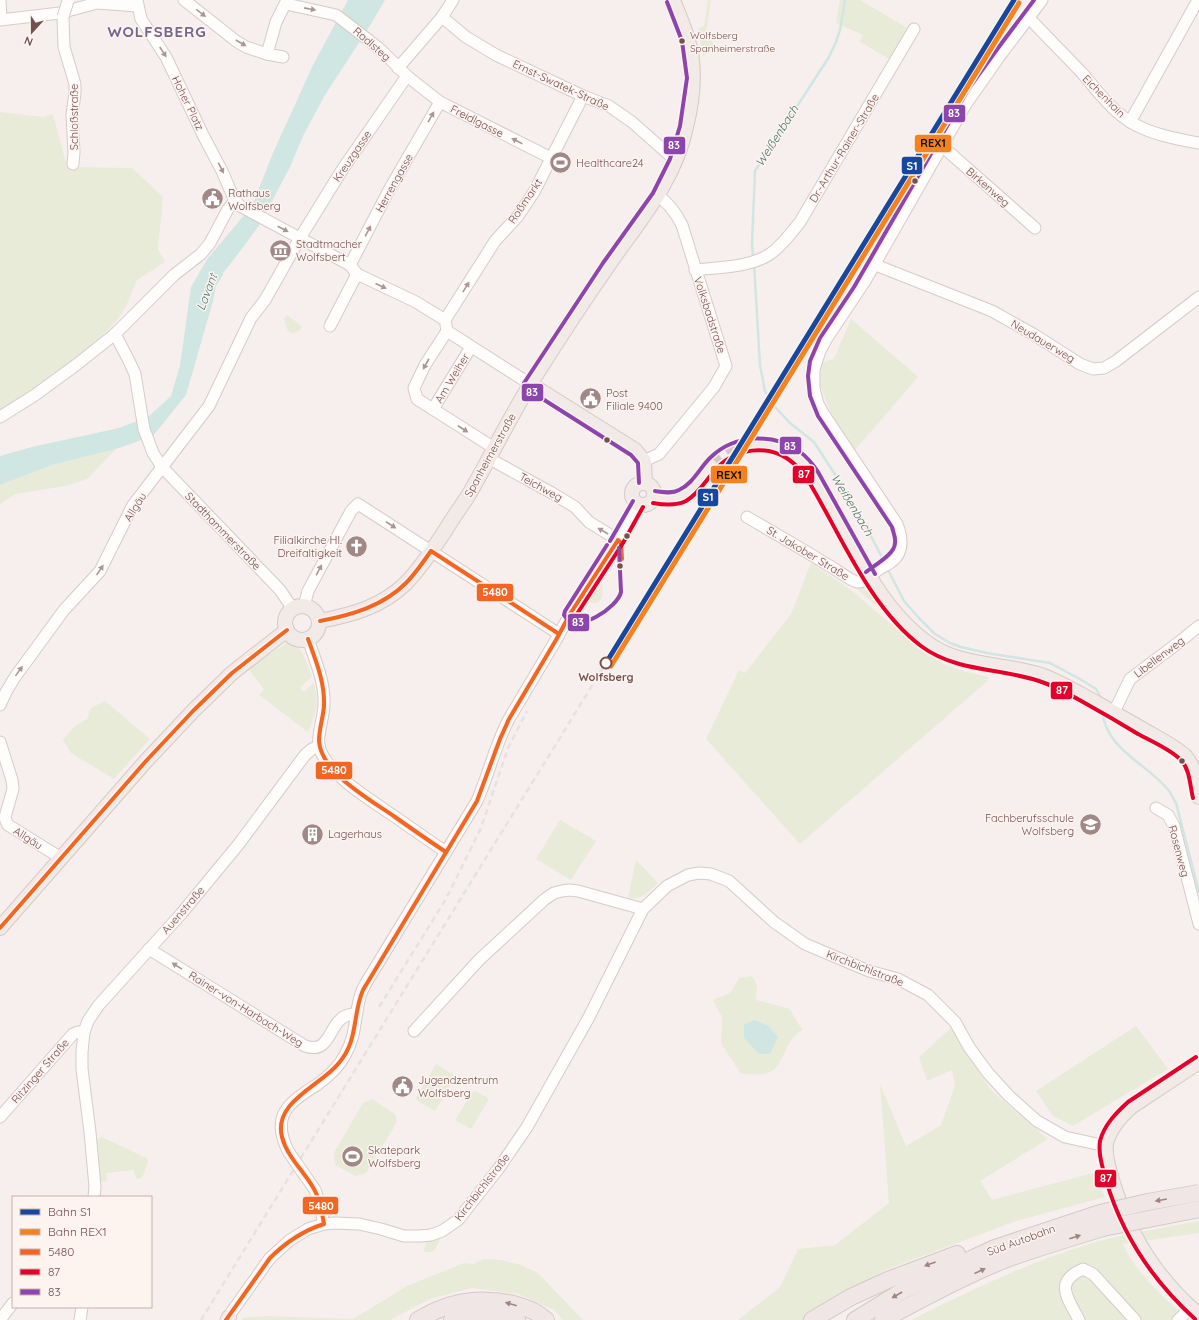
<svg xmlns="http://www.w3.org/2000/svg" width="1199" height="1320" font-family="Quicksand,sans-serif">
<rect width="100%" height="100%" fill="#f6efed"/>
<g fill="#e9ebd9">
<path d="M708,0H711L706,34C716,44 717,49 703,56L698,29L704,26Z"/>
<polygon points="840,0 860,0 909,29 889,59 860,42 863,35 836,23"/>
<polygon points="0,112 43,117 53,114 67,167 132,168 163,197 158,249 165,262 137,280 126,306 116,322 88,350 0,413"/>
<polygon points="287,315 302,326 300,330 292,334 290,331 288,332 284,319"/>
<polygon points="851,319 918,377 854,451 830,411 820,384 821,363 834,359"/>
<polygon points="116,449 87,479 65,486 15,494 0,504 0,485 52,465"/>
<polygon points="811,563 851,590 925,653 942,663 963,671 989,677 985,683 800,844 706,739 739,670 745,673 791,614"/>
<path d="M600,577L601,578L602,580C602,585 604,592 602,597C599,605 590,605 586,599Z"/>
<polygon points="852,585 869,586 896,622"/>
<path d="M287,643C302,641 307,665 312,676L300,688L303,692L314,683C319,705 317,711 308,732L259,695L264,690L248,668Z"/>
<polygon points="105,701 150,739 114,779 71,753 63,740 74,727 87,719 91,708"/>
<polygon points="560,820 596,841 571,880 536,859"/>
<path d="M636,860L658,883C649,891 641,901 628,898Z"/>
<path d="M752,976L757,985L756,1000L790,1009L802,1030C784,1040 784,1066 770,1072C761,1076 750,1074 741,1074L721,1043L722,1017L713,1000L730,993L739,978Z"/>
<polygon points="1136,1026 1168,1069 1073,1126 1053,1116 1036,1091"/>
<polygon points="951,1028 990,1089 1048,1139 980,1181 992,1200 1093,1173 1105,1197 1016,1221 885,1270 803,1320 738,1320 780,1287 798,1249 835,1245 889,1203 880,1084 906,1146 941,1125 955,1086 952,1070 927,1081 919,1057"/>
<polygon points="436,1064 456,1076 435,1111 415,1099"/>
<polygon points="474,1090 489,1099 471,1129 455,1120"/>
<polygon points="372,1099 395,1114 397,1122 366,1173 355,1176 335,1165 334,1153 363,1103"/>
<polygon points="102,1137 146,1158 148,1162 142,1178 136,1179 134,1170 106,1173 107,1181 100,1182 99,1181 96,1143 98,1138"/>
<path d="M1199,1221V1233L1123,1244C1137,1275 1164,1297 1189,1320H911C969,1291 1029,1262 1092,1243C1127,1233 1163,1228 1199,1221Z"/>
<path d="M428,1239H440C436,1248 436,1253 425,1252L424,1251L426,1241Z"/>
<polygon points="483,1259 501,1260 521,1265 538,1273 583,1320 563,1320 554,1310 518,1294 472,1288 430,1299 390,1320 242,1320 242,1318 265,1316 353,1319 407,1286 464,1263 474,1264"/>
</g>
<g fill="#d0e6e2">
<polygon points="348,0 385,0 366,32 325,95 303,136 290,167 260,224 235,258 223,273 223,275 216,286 213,301 186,395 153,436 116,449 52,465 0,485 0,456 32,447 119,428 148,417 171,396 180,366 191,287 208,258 252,206 273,153 313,65"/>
<polygon points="755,1020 768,1026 778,1037 770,1054 759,1054 744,1038 744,1024"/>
</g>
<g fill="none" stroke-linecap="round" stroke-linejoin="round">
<g stroke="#d0e6e2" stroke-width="2.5">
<polyline points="753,257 752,244 755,171 829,57 836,42 840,30 845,0"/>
<polyline points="754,264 760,365 765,391 776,408 790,423 814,442 838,479 862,519 885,563"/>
<polyline points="887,568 904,601 919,618 935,634 950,643 961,647 987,653 1050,663 1080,679 1096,689 1100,696 1100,700"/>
<path d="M1102,711C1107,752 1148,763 1170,792C1172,796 1174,800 1176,803L1199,892"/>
</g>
<path stroke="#d5c8c6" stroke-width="14" stroke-dasharray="14 7" stroke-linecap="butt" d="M710,466C724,452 739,444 758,444"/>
<defs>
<g id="minor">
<polyline points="0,0 1,19"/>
<polyline points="137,0 141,19 166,57 203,135 222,171 235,201 240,206 350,265 357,274 416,302 445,320"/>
<polyline points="184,0 236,41 246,47 267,54 283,57"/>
<polyline points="286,4 336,15 366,38 382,51 407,76 440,102 551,158"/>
<polyline points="63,17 64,47 75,84 75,93 72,115 74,152 73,164"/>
<polyline points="442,17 466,37 496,55 583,96 609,106 632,122 676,161"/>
<path d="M1029,18C1046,36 1064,54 1082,73C1097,90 1110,109 1129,121C1149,134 1176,139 1199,143"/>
<polyline points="0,20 60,13 97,3 137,6"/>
<polyline points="267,54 276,22 287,0"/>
<polyline points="398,68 442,17 453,0"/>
<polyline points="1130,122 1198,0"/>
<polyline points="942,146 1035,228"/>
<polyline points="873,264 992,311 1033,334 1080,364 1093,369 1104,368 1116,361 1199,297"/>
<polyline points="350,265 389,190 440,102"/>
<path d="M695,270C719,267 749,268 770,254C782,246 791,233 800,222L914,29"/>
<polyline points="445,320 495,241 518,216 534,192 583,96"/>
<polyline points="446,325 447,331 530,384"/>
<polyline points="330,326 357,274"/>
<polyline points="447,331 425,365 414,388 417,399 494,448"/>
<polyline points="115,334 129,361 135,374 144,429 153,453 162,467 280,590 293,609"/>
<polyline points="433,409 471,347"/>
<polyline points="0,417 35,395 76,365 115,334 174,275 201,254 210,243 228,209 235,201"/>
<polyline points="488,458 552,493 575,507 589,522 618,540"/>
<path d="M644,461L659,454L714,387L726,366L682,225C676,213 669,203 658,196"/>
<path d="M747,517C774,533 801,548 828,565C836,569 849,580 857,582C865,583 872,574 878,570C882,567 887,565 891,562C905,552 902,537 897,524L823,413L818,404L814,388V370L816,363L820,351L827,338L865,281L966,104L999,57L1042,0"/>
<polyline points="304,606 308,591 351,511 358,504 559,634"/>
<path d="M308,639C315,660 325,682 324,704C324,718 317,732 319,746C325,773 372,801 394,816C411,828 428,840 446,852"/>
<polyline points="0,705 6,692 15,677 64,610 100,571 133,505 209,406 251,318 265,300 300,238 342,170 407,76"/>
<polyline points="1114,712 1130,679 1178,643 1199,626"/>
<polyline points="0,742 12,780 13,789 5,817 6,821 8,825 61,858"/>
<polyline points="1156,808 1168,815 1174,826 1199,924"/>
<path d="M149,949L305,1046C329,1054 328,1029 342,1018C346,1015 352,1014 357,1013"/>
<polyline points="414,1031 479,960 545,899 554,893 562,891 569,890 578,891 643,909"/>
<polyline points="0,1117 73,1034 78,1032 84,1032"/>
<path d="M288,1151C270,1114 290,1102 318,1084C329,1076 339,1067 345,1055C357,1034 354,1018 360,997C361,992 364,987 366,983L477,801C489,774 495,745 509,719L556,640L570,614L618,540L638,504"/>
<polyline points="315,1190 319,1202 324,1224"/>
<polyline points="94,1197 95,1187 90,1132 82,1069 82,1052 84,1032 88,1021 98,1006 181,914 238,845 305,755 312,749 319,746"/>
<polyline points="0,1320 13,1303"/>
<polyline points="80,1320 82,1307"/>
<polyline points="226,1320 270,1258 290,1240 308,1229 324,1224 335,1223 359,1224 381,1229 404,1236 420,1236 431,1235 442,1231 458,1220 499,1168 527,1127 589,1017 643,909 667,886 688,875 699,873 711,874 729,881 774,922 805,944 869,971 898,979 928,995 955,1022 969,1047 988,1073 1009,1096 1037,1121 1065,1137 1106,1146"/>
<path d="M1079,1320C1068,1298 1053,1282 1083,1269L1093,1274L1135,1320"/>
<polyline points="1178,1320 1191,1308"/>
</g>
<g id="major">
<polyline points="530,384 635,450 644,461 645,483"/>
<path d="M758,444C775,444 790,450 802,462C816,475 824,494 833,510C859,558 883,612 929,644C961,667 1004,663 1041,675C1061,682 1078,693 1095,702C1114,713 1132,723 1151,734C1160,739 1180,750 1186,757C1195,767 1196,785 1199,797"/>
<circle cx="643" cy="494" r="11"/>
<path d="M654,497C685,504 693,487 710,466"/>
<circle cx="302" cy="623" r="17"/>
<path d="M320,621C351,615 382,607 406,583C421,568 433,549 445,531C452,519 460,508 468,496C492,455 512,412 538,372C561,335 585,299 610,263C640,220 675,180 686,127C693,99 696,67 688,40C684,26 678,13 673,0"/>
<polyline points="0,928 146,761 193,711 232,673 287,630"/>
<path d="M1199,1062L1131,1107C1120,1117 1109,1129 1106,1144C1104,1157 1110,1171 1113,1183C1129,1235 1158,1280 1199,1315"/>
<polyline points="228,1320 229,1317"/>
</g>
<g id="highway">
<path d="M418,1320C425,1316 432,1312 440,1309C469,1297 505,1298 533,1311C538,1313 542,1317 546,1320"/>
<path d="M452,1320C475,1315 494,1314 517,1320"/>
<polyline points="812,1320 851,1297 888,1280 957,1254"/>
<polyline points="855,1320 904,1290 995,1248 1100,1213"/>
<path d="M883,1320C923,1298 962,1277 1004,1260C1037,1248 1070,1238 1103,1228"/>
</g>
</defs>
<use href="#minor" stroke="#d5cbca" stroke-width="13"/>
<use href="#major" stroke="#d5c9c8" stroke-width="16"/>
<use href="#highway" stroke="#d5c9c8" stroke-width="18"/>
<use href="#minor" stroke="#fefdfc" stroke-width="11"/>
<use href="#major" stroke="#f1eae7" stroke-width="14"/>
<use href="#highway" stroke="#f0e6e6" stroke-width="16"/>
<g stroke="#e4e2e4" stroke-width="2.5" stroke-dasharray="6 4" stroke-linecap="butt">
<polyline points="379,1007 446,899 481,828 508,748 527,711"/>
<polyline points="201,1320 606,663"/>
</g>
<defs>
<g id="minor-bridge">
<polyline points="63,17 68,1"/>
<polyline points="288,1151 315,1190"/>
</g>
<g id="highway-bridge">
<polyline points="1100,1213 1148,1202 1199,1193"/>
<polyline points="1103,1228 1199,1209"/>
</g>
</defs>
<use href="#minor-bridge" stroke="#d5cbca" stroke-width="13" stroke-linecap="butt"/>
<use href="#highway-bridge" stroke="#d5c9c8" stroke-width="18" stroke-linecap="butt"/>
<use href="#minor-bridge" stroke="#fefdfc" stroke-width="11"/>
<use href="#highway-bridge" stroke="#f0e6e6" stroke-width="16"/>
<defs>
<g id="bus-1">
<polyline points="431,551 559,634"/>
<path d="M320,621C352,615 383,606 406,583C416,573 423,562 431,551"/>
<path d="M308,639C316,661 325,683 324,706C323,718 319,729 319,741C321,773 371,800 395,817C412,829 429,841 446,852"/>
<polyline points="0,928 146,761 193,711 232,673 287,630"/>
<path d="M226,1320L270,1258C286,1242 302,1231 324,1224C322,1212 320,1199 314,1189C304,1171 287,1157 282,1137C273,1102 320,1086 338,1064C359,1041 352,1015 363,990L477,801L500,739L509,719L556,640L570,614L618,540L621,543L622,559"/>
</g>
<g id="bus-2">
<path d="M653,503C664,505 676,506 686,501C700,493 707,478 718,467C736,448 767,445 788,459C795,464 801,470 806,477C840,532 868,606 921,646C956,672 1000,668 1039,681C1055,686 1069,694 1083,702C1101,712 1120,723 1138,734C1151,741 1172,750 1182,761C1190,771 1190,786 1193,798"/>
<polyline points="575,617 623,543 643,507"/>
<path d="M1195,1319C1153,1281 1122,1235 1106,1180C1103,1168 1098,1155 1100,1141C1104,1125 1116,1113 1128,1102L1196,1057"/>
</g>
<g id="bus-3">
<polyline points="639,483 638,463 631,455 527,389 524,383 603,263 653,193 670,159 680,126 687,78 682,41 667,2"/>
<path d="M655,491C663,492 672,494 679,490C693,484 700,467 711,457C735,434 773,433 799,451C807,457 813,464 818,472L875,574"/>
<polyline points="610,541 633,501"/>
<path d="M607,545L565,611L564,615C576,636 618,607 621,592L619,548"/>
<path d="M866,572C875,565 895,554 895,543C896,537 893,532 892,527L818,416L810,396L808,376L810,361L820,338L854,287L969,88L998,48L1034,0"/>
</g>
</defs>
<use href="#bus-1" stroke="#fdf3ef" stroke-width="7"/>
<use href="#bus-2" stroke="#fdf3ef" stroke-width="7"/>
<use href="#bus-3" stroke="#fdf3ef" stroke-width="7"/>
<use href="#bus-1" stroke="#f26522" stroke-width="4"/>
<use href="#bus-2" stroke="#e4002b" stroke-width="4"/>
<use href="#bus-3" stroke="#8e44ad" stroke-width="4"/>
<defs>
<polyline id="rail-1" points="606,663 1014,0"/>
<polyline id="rail-2" points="611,666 1019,3"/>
</defs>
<use href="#rail-1" stroke="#fdf3ef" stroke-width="8"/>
<use href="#rail-2" stroke="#fdf3ef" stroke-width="8"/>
<use href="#rail-1" stroke="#17489e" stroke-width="5"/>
<use href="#rail-2" stroke="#f5821f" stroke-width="5"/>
</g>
<defs><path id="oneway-solid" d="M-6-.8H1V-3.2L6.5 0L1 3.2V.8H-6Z"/></defs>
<g fill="#aa9694">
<use href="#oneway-solid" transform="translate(310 9) rotate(11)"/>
<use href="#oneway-solid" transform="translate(201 13) rotate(38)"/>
<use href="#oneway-solid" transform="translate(241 43) rotate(30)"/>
<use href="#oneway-solid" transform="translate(163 52) rotate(57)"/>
<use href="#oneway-solid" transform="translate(431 117) rotate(-60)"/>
<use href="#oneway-solid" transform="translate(517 141) rotate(-153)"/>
<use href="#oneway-solid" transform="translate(221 168) rotate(63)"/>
<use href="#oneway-solid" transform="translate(283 229) rotate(28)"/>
<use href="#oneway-solid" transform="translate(368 231) rotate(-62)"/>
<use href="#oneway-solid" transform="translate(381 286) rotate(25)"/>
<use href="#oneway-solid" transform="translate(466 287) rotate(-58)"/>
<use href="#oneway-solid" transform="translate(426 364) rotate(119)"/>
<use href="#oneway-solid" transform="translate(463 429) rotate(33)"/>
<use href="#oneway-solid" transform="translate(391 525) rotate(33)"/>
<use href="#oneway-solid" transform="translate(603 531) rotate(-150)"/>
<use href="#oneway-solid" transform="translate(100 570) rotate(-56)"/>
<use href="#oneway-solid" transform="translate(319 570) rotate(-62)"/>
<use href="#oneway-solid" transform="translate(19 671) rotate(-54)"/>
<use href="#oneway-solid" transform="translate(177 966) rotate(-148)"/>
</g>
<g fill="#9e8584">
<use href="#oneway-solid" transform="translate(1161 1200) rotate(170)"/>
<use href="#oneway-solid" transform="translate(1075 1237) rotate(-17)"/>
<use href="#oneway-solid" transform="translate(930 1264) rotate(160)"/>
<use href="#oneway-solid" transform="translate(980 1271) rotate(-24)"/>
<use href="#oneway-solid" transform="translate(897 1295) rotate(150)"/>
<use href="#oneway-solid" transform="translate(511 1304) rotate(-164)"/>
</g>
<defs>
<symbol id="stadium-disc" viewBox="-11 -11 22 22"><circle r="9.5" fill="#a08886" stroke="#fdf3ef"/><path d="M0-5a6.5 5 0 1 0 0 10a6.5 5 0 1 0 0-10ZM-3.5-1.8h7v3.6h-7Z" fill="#fff"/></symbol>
<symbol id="civic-disc" viewBox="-11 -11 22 22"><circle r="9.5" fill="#a08886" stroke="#fdf3ef"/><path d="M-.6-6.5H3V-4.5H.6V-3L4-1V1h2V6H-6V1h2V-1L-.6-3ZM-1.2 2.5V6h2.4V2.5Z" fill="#fff"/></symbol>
<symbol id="museum-disc" viewBox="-11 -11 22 22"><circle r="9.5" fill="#a08886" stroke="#fdf3ef"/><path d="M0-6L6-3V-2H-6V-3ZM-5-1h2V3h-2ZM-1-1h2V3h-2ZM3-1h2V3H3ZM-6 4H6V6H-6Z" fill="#fff"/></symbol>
<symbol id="church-disc" viewBox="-11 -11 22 22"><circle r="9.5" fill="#a08886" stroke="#fdf3ef"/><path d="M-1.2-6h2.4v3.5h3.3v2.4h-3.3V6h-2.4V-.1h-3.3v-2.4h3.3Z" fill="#fff"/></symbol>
<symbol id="school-disc" viewBox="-11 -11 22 22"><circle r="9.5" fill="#a08886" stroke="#fdf3ef"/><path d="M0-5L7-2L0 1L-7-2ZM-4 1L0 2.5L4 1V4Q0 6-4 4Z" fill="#fff"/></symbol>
<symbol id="building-disc" viewBox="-11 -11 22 22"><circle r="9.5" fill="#a08886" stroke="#fdf3ef"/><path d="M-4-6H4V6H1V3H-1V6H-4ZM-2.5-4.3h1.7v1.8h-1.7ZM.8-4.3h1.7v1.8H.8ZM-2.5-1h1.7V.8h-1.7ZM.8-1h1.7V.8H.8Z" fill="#fff"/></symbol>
</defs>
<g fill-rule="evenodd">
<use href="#stadium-disc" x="548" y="150" width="25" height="25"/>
<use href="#civic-disc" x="200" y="186" width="25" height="25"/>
<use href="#museum-disc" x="268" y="238" width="25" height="25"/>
<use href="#civic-disc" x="578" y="386" width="25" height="25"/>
<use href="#church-disc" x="344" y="534" width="25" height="25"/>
<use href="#school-disc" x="1078" y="812" width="25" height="25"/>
<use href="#building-disc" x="300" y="822" width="25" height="25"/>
<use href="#civic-disc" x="390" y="1074" width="25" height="25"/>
<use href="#stadium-disc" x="340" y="1144" width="25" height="25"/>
</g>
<g fill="#72514f" stroke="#fdf3ef" stroke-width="1.5">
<circle cx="682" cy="41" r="3.5"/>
<circle cx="915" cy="181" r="3.5"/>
<circle cx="607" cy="440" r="3.5"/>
<circle cx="627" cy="536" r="3.5"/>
<circle cx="620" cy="566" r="3.5"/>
<circle cx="1182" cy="761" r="3.5"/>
</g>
<circle fill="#fdf3ef" stroke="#72514f" stroke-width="2" cx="606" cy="663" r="5.5"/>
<g text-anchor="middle" stroke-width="3" stroke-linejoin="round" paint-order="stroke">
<g font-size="10" fill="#72514f" stroke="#fdf3ef" text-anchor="start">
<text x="690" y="39">Wolfsberg<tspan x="690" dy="13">Spanheimerstraße</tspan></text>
</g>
<g font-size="11" fill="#72514f" stroke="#fdf3ef">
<text transform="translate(372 44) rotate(41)" y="4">Radlsteg</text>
<text transform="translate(561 85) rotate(25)" y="4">Ernst-Swatek-Straße</text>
<text transform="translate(1104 96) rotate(45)" y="4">Eichenhain</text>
<text transform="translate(188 103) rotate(64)" y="4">Hoher Platz</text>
<text transform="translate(74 117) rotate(-90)" y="4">Schloßstraße</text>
<text transform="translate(477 121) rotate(27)" y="4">Freidlgasse</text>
<text transform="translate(844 148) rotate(-59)" y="4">Dr.-Arthur-Rainer-Straße</text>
<text transform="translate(352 156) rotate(-56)" y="4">Kreuzgasse</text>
<text transform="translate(394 183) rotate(-61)" y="4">Herrengasse</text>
<text transform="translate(988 187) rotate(41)" y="4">Birkenweg</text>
<text transform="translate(525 201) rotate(-56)" y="4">Roßmarkt</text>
<text transform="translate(710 315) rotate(72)" y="4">Volksbadstraße</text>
<text transform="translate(1043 341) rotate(31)" y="4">Neudauerweg</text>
<text transform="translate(452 378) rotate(-59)" y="4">Am Weiher</text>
<text transform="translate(490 455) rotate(-61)" y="4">Spanheimerstraße</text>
<text transform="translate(541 487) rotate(29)" y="4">Teichweg</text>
<text transform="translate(135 507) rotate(-58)" y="4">Allgäu</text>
<text transform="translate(223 531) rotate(46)" y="4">Stadthammerstraße</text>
<text transform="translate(808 553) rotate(31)" y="4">St. Jakober Straße</text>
<text transform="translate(1159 657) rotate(-37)" y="4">Libellenweg</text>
<text transform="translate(28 838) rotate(32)" y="4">Allgäu</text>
<text transform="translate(1179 851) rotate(75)" y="4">Rosenweg</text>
<text transform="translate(183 910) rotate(-49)" y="4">Auenstraße</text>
<text transform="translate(865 968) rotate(21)" y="4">Kirchbichlstraße</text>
<text transform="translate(246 1009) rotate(32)" y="4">Rainer-von-Harbach-Weg</text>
<text transform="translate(40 1071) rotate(-49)" y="4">Ritzinger Straße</text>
<text transform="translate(482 1187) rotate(-52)" y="4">Kirchbichlstraße</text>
<text transform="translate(1021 1240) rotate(-20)" y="4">Süd Autobahn</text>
</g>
<g font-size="11" fill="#72514f" stroke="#fdf3ef" text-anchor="start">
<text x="576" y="167">Healthcare24</text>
<text x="228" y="197">Rathaus<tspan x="228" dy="13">Wolfsberg</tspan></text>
<text x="296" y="248">Stadtmacher<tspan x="296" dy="13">Wolfsbert</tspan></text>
<text x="606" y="397">Post<tspan x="606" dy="13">Filiale 9400</tspan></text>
<text x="342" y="544" text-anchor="end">Filialkirche Hl.<tspan x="342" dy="13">Dreifaltigkeit</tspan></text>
<text x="1074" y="822" text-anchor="end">Fachberufsschule<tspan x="1074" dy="13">Wolfsberg</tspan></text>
<text x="328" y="838">Lagerhaus</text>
<text x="418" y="1084">Jugendzentrum<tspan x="418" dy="13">Wolfsberg</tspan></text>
<text x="368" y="1154">Skatepark<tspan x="368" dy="13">Wolfsberg</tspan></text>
</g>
<g font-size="11" font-weight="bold" fill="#72514f" stroke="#fdf3ef">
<text x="606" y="681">Wolfsberg</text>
</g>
<g font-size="12" font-style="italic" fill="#44766f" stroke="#fdf3ef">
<text transform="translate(777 136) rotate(-58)" y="4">Weißenbach</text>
<text transform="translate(207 292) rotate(-69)" y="4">Lavant</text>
<text transform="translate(852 505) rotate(59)" y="4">Weißenbach</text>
</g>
<g font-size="15" font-weight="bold" letter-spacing="1" fill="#75678e" stroke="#fdf3ef">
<text x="157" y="37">WOLFSBERG</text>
</g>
</g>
<g stroke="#fdf3ef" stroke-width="1.5">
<rect x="943" y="104" width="23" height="19" rx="4" fill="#8e44ad"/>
<rect x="914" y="134" width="38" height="19" rx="4" fill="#f5821f"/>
<rect x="663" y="136" width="23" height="19" rx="4" fill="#8e44ad"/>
<rect x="901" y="156" width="22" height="19" rx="4" fill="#17489e"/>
<rect x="521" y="383" width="23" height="19" rx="4" fill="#8e44ad"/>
<rect x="779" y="436" width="23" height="19" rx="4" fill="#8e44ad"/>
<rect x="792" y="465" width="23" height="19" rx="4" fill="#e4002b"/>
<rect x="710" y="465" width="38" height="19" rx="4" fill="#f5821f"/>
<rect x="697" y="488" width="22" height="19" rx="4" fill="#17489e"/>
<rect x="476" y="583" width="38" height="19" rx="4" fill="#f26522"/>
<rect x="567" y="613" width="23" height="19" rx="4" fill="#8e44ad"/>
<rect x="1050" y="681" width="23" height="19" rx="4" fill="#e4002b"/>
<rect x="315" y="761" width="38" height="19" rx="4" fill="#f26522"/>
<rect x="1094" y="1169" width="23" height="19" rx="4" fill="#e4002b"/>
<rect x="302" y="1196" width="37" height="19" rx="4" fill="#f26522"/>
</g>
<g font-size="11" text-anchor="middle" font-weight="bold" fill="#fff">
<text x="954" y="117">83</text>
<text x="674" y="149">83</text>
<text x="912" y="170">S1</text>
<text x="532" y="396">83</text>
<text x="790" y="450">83</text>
<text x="804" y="478">87</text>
<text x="708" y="501">S1</text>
<text x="495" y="596">5480</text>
<text x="578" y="626">83</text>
<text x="1062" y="694">87</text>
<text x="334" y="774">5480</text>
<text x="1106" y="1182">87</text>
<text x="321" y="1210">5480</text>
</g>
<g font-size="11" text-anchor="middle" font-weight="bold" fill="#111">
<text x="933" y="147">REX1</text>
<text x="729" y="479">REX1</text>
</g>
<rect x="12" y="1196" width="140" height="112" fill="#fdf3ef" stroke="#c5b2af"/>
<rect x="20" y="1209" width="20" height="6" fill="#17489e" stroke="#c5b2af"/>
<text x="48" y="1216" font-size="12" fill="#72514f">Bahn S1</text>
<rect x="20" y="1229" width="20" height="6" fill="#f5821f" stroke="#c5b2af"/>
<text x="48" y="1236" font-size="12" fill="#72514f">Bahn REX1</text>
<rect x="20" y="1249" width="20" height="6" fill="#f26522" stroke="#c5b2af"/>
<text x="48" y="1256" font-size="12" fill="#72514f">5480</text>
<rect x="20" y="1269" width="20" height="6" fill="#e4002b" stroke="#c5b2af"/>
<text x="48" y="1276" font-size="12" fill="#72514f">87</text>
<rect x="20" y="1289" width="20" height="6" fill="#8e44ad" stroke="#c5b2af"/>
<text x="48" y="1296" font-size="12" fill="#72514f">83</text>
<g transform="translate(32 32) rotate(201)" stroke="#fdf3ef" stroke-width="3" paint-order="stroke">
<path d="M0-3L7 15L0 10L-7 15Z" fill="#72514f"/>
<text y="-6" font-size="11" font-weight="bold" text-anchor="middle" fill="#72514f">N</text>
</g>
</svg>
